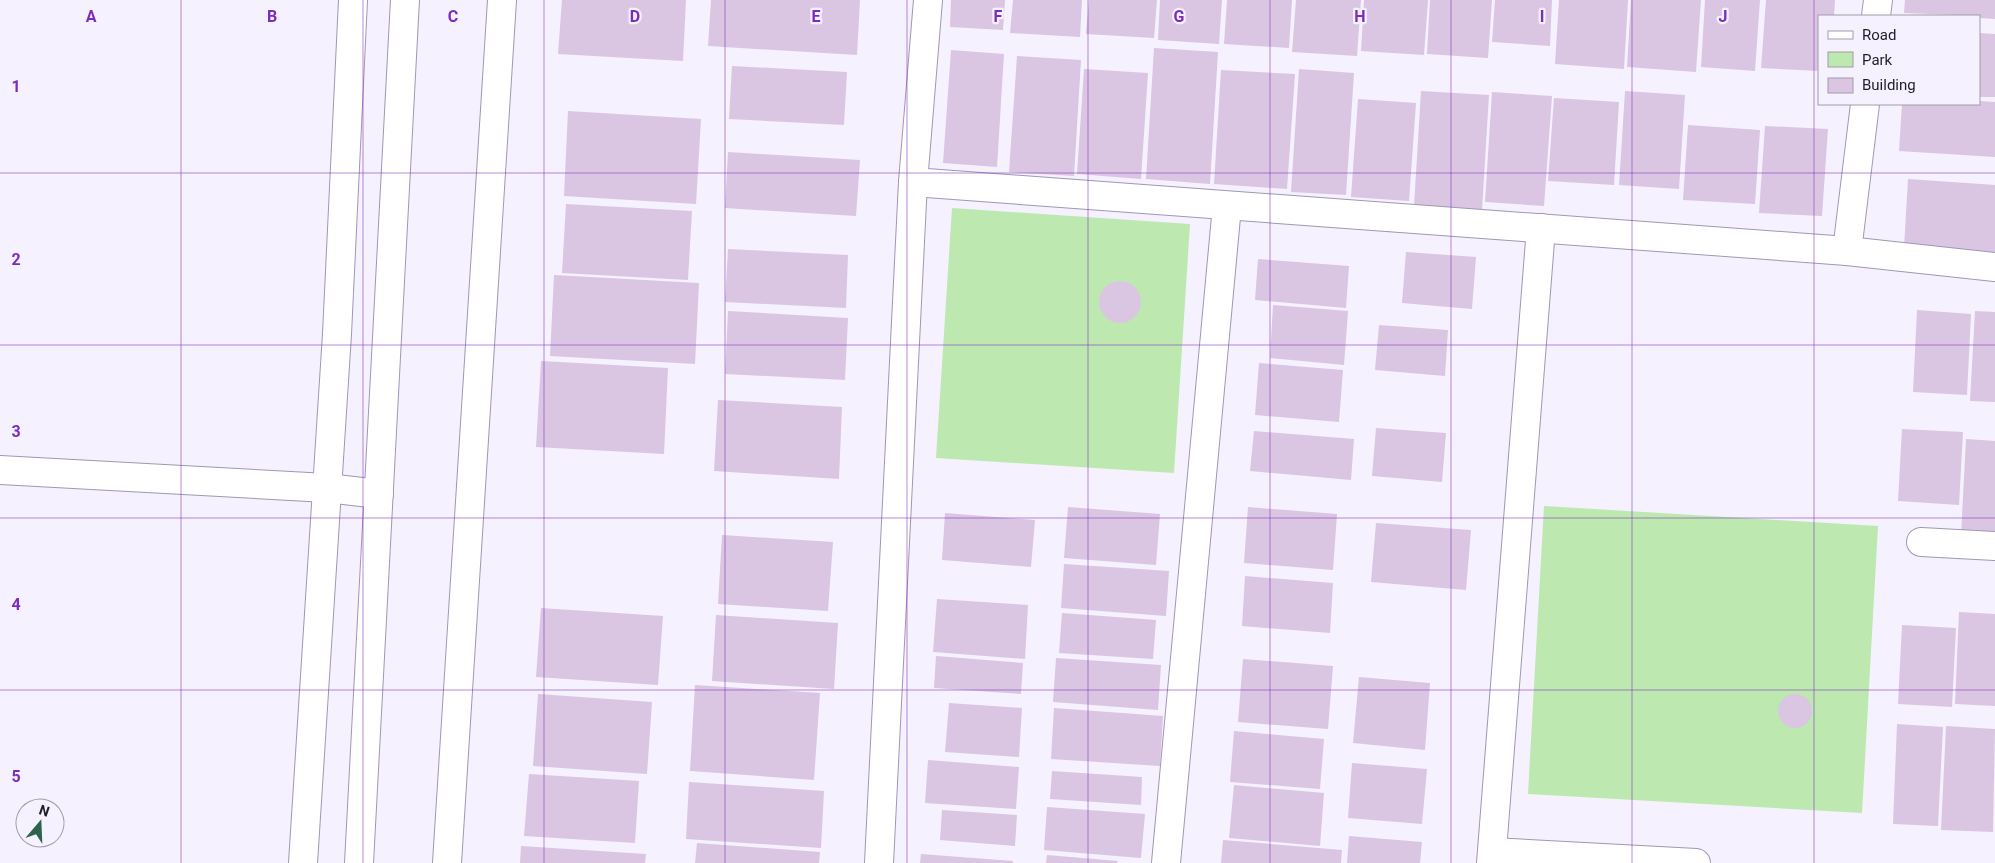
<svg xmlns="http://www.w3.org/2000/svg" width="1995" height="863" font-family="Roboto,sans-serif">
<rect width="100%" height="100%" fill="#f5f1fe"/>
<g fill="#bde8af">
<polygon points="952,208 1190,224 1174,473 936,458"/>
<polygon points="1544,506 1878,526 1862,813 1528,794"/>
</g>
<g fill="#dac6e3">
<polygon points="562,0 686,0 683,61 558,54"/>
<polygon points="711,0 860,0 857,55 708,46"/>
<polygon points="951,0 1005,0 1003,30 950,27"/>
<polygon points="1013,0 1082,0 1080,37 1010,33"/>
<polygon points="1089,0 1157,0 1154,38 1086,34"/>
<polygon points="1160,0 1222,0 1219,44 1158,40"/>
<polygon points="1227,0 1292,0 1289,48 1224,44"/>
<polygon points="1296,0 1361,0 1357,56 1292,52"/>
<polygon points="1364,0 1428,0 1424,55 1361,51"/>
<polygon points="1430,0 1492,0 1488,58 1427,54"/>
<polygon points="1495,0 1552,0 1550,46 1492,42"/>
<polygon points="1559,0 1628,0 1624,69 1555,64"/>
<polygon points="1631,0 1701,0 1696,72 1627,67"/>
<polygon points="1705,0 1760,0 1755,71 1701,67"/>
<polygon points="1766,0 1835,0 1834,16 1819,16 1819,71 1761,68"/>
<polygon points="1905,0 1995,0 1995,19 1979,18 1979,16 1904,13"/>
<polygon points="1979,33 1995,34 1995,97 1979,97"/>
<polygon points="1154,48 1218,52 1210,184 1146,179"/>
<polygon points="951,50 1004,54 997,167 943,163"/>
<polygon points="1017,56 1081,60 1074,176 1009,172"/>
<polygon points="732,66 847,72 844,125 729,119"/>
<polygon points="1084,69 1148,73 1141,179 1077,174"/>
<polygon points="1299,69 1354,73 1346,195 1291,192"/>
<polygon points="1221,70 1295,74 1287,189 1214,184"/>
<polygon points="1421,91 1489,95 1482,210 1414,206"/>
<polygon points="1625,91 1685,95 1679,189 1619,185"/>
<polygon points="1492,92 1552,96 1544,206 1485,202"/>
<polygon points="1554,98 1619,102 1614,185 1548,181"/>
<polygon points="1358,99 1416,103 1409,201 1351,197"/>
<polygon points="1979,101 1995,102 1995,157 1899,151 1902,104 1979,104"/>
<polygon points="568,111 701,119 696,204 564,196"/>
<polygon points="1688,125 1760,130 1755,204 1683,200"/>
<polygon points="1765,126 1828,129 1822,216 1759,213"/>
<polygon points="728,152 860,160 856,216 725,208"/>
<polygon points="1908,179 1995,185 1995,254 1904,248"/>
<polygon points="566,204 692,211 688,280 562,273"/>
<polygon points="728,249 848,255 846,308 725,302"/>
<polygon points="1406,252 1476,257 1472,309 1402,303"/>
<polygon points="1258,259 1349,266 1346,308 1255,300"/>
<polygon points="554,275 699,283 695,364 550,356"/>
<circle cx="1120" cy="302" r="21"/>
<polygon points="1273,305 1348,311 1344,365 1270,358"/>
<polygon points="1917,310 1971,314 1967,395 1913,392"/>
<polygon points="728,311 848,318 845,380 725,374"/>
<polygon points="1975,311 1995,312 1995,402 1970,401"/>
<polygon points="1379,325 1448,330 1445,376 1375,370"/>
<polygon points="541,361 668,368 664,454 536,447"/>
<polygon points="1259,363 1343,370 1339,422 1255,415"/>
<polygon points="718,400 842,407 839,479 714,471"/>
<polygon points="1376,428 1446,433 1442,482 1372,476"/>
<polygon points="1902,429 1963,432 1959,505 1898,501"/>
<polygon points="1254,431 1354,439 1351,480 1250,471"/>
<polygon points="1966,439 1995,441 1995,538 1961,536"/>
<polygon points="1068,507 1160,514 1156,565 1064,558"/>
<polygon points="1248,507 1337,514 1333,570 1244,563"/>
<polygon points="945,513 1035,520 1031,567 942,560"/>
<polygon points="1376,523 1471,530 1466,590 1371,582"/>
<polygon points="722,535 833,542 828,611 718,604"/>
<polygon points="1064,564 1169,571 1166,616 1061,608"/>
<polygon points="1245,576 1333,583 1330,633 1242,626"/>
<polygon points="937,599 1028,605 1025,659 933,652"/>
<polygon points="541,608 663,616 658,685 536,677"/>
<polygon points="1959,612 1995,614 1995,706 1955,704"/>
<polygon points="1062,613 1156,620 1153,659 1059,653"/>
<polygon points="716,615 838,623 834,689 712,681"/>
<polygon points="1902,625 1956,628 1952,707 1898,704"/>
<polygon points="936,656 1023,663 1021,694 934,688"/>
<polygon points="1056,658 1161,665 1158,710 1053,702"/>
<polygon points="1243,659 1333,666 1328,729 1238,722"/>
<polygon points="1359,677 1430,683 1425,750 1353,743"/>
<polygon points="695,685 820,693 814,780 690,771"/>
<circle cx="1795" cy="711" r="17"/>
<polygon points="538,694 652,702 647,774 533,766"/>
<polygon points="949,703 1022,708 1019,757 945,752"/>
<polygon points="1054,708 1163,716 1160,766 1051,759"/>
<polygon points="1897,724 1943,727 1938,826 1893,824"/>
<polygon points="1946,726 1995,729 1993,832 1941,830"/>
<polygon points="1234,731 1324,739 1320,789 1230,782"/>
<polygon points="928,760 1019,767 1016,809 925,803"/>
<polygon points="1352,763 1427,769 1422,824 1348,818"/>
<polygon points="1052,771 1142,777 1141,805 1050,799"/>
<polygon points="529,774 639,781 635,843 524,836"/>
<polygon points="689,782 824,791 821,848 686,839"/>
<polygon points="1234,785 1324,793 1320,846 1229,838"/>
<polygon points="1047,807 1145,814 1141,858 1044,850"/>
<polygon points="942,810 1017,815 1015,846 940,840"/>
<polygon points="1349,836 1422,842 1420,863 1347,863"/>
<polygon points="1223,840 1342,850 1341,863 1221,863"/>
<polygon points="697,843 820,852 819,863 695,863"/>
<polygon points="521,846 646,854 645,863 520,863"/>
<polygon points="921,854 1013,861 1013,863 920,863"/>
<polygon points="1047,855 1118,861 1117,863 1046,863"/>
</g>
<g fill="none" stroke-linecap="round" stroke-linejoin="round">
<defs>
<g id="street">
<polyline points="1876,16 1878,0"/>
<polyline points="913,182 1847,251 1995,267"/>
<polyline points="1847,251 1865,104"/>
<polyline points="0,470 327,488 379,494"/>
<polyline points="1921,542 1995,546"/>
<polyline points="1492,852 1696,863"/>
<polyline points="447,863 502,0"/>
<polyline points="879,863 913,182 928,0"/>
<polyline points="1166,863 1227,206"/>
<polyline points="1491,863 1541,228"/>
</g>
<g id="secondary">
<polyline points="303,863 337,334 353,0"/>
<polyline points="359,863 405,0"/>
</g>
</defs>
<use href="#street" stroke="#a196b4" stroke-width="30"/>
<use href="#secondary" stroke="#a196b4" stroke-width="30"/>
<use href="#street" stroke="#fff" stroke-width="28"/>
<use href="#secondary" stroke="#fff" stroke-width="28"/>
</g>
<path fill="none" stroke="#7b2cbf" stroke-width="1" stroke-opacity="0.55" d="M181,0V863M363,0V863M544,0V863M725,0V863M907,0V863M1088,0V863M1270,0V863M1451,0V863M1632,0V863M1814,0V863M0,173H1995M0,345H1995M0,518H1995M0,690H1995"/>
<g font-size="16" text-anchor="middle" font-weight="bold" fill="#7b2cbf" stroke="#f5f1fe" stroke-width="4.5" stroke-linejoin="round" paint-order="stroke">
<text x="91" y="22">A</text>
<text x="272" y="22">B</text>
<text x="453" y="22">C</text>
<text x="635" y="22">D</text>
<text x="816" y="22">E</text>
<text x="998" y="22">F</text>
<text x="1179" y="22">G</text>
<text x="1360" y="22">H</text>
<text x="1542" y="22">I</text>
<text x="1723" y="22">J</text>
<text x="16" y="92">1</text>
<text x="16" y="265">2</text>
<text x="16" y="437">3</text>
<text x="16" y="610">4</text>
<text x="16" y="782">5</text>
</g>
<rect x="1818" y="15" width="162" height="90" fill="#f5f1fe" stroke="#a09ca8"/>
<rect x="1828" y="31" width="25" height="8" fill="#ffffff" stroke="#a09ca8"/>
<text x="1862" y="40" font-size="15" fill="#201c28">Road</text>
<rect x="1828" y="52" width="25" height="15" fill="#bde8af" stroke="#a09ca8"/>
<text x="1862" y="65" font-size="15" fill="#201c28">Park</text>
<rect x="1828" y="78" width="25" height="15" fill="#dac6e3" stroke="#a09ca8"/>
<text x="1862" y="90" font-size="15" fill="#201c28">Building</text>
<g transform="translate(40 823) rotate(19)"><circle r="24" fill="#f5f1fe" stroke="#a09ca8"/>
<path d="M0-4L9 19L0 12L-9 19Z" fill="#2d634a"/>
<text y="-8" font-size="14" font-weight="bold" text-anchor="middle" fill="#201c28">N</text>
</g>
</svg>
